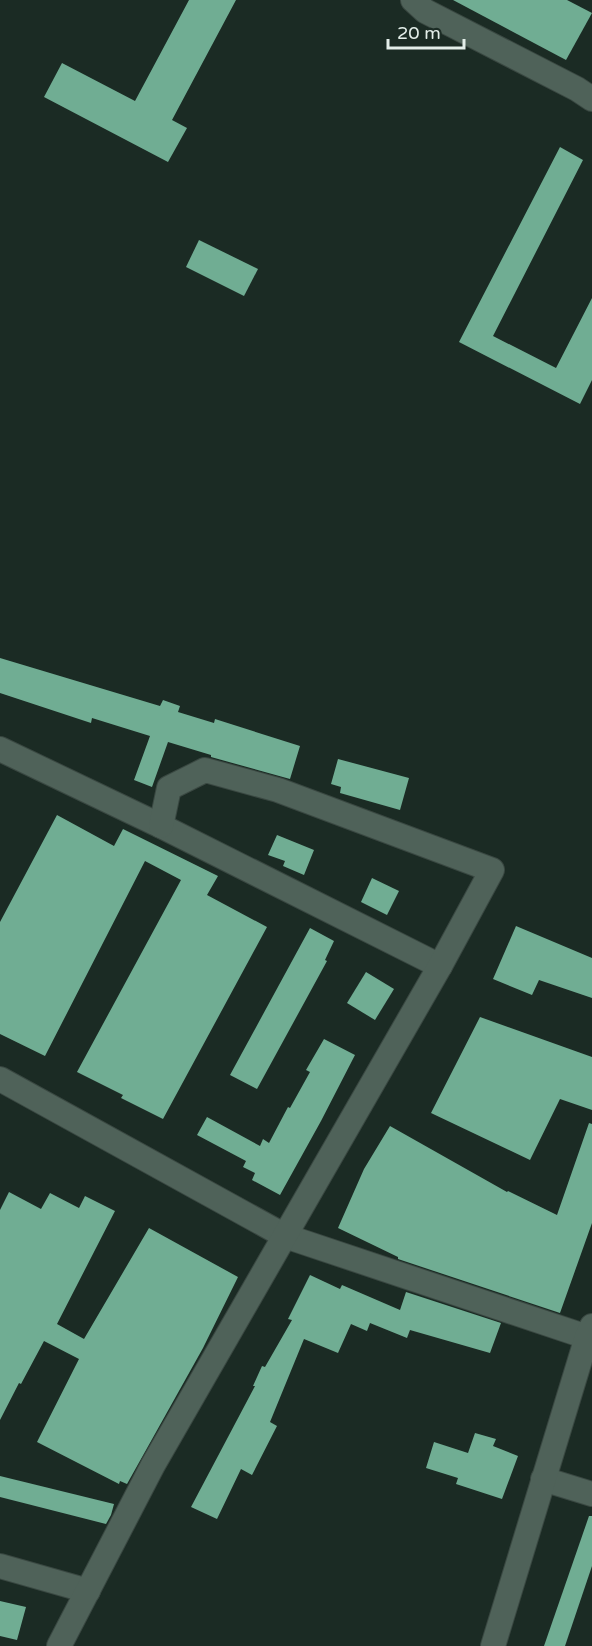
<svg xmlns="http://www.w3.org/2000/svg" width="592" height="1646" font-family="'Varela Round',sans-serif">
<rect width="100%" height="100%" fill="#1b2b24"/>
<g fill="#70ad93">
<polygon points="189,0 236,0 172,120 187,128 168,162 44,97 62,63 135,101"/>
<polygon points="453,0 567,0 592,13 566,60"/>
<polygon points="560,147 583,160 493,336 556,368 592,298 592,380 580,404 459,342"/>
<polygon points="199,240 258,269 244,296 186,267"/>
<polygon points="0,658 160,706 163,700 180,706 178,712 214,723 215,719 300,746 290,779 211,757 211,755 168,742 152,787 134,780 150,736 92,718 91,723 0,693"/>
<polygon points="338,759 409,778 400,810 340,793 341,787 331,784"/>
<polygon points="57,815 114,846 123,829 218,876 207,895 267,927 163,1119 121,1098 123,1095 77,1072 181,880 145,861 45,1056 0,1034 0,922"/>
<polygon points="277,835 314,850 304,875 283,866 285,861 268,855"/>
<polygon points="372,878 399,891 387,915 361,902"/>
<polygon points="516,926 592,958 592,998 539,980 532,995 493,979"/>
<polygon points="310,928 334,941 325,960 327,961 257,1089 230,1075"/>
<polygon points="366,972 394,989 375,1020 347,1003"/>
<polygon points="480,1017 592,1057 592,1110 560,1099 530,1160 431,1113"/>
<polygon points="324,1039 355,1055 321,1121 280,1195 252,1180 255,1173 243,1167 246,1161 197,1135 207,1117 260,1146 263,1139 269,1143 288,1107 290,1108 310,1072 306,1070"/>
<polygon points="589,1123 592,1124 592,1223 560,1313 398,1259 398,1257 338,1228 364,1169 390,1126 507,1192 508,1191 557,1215"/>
<polygon points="9,1192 41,1209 50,1193 79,1208 85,1196 115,1211 57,1324 84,1339 149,1228 238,1277 203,1348 127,1484 120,1481 119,1484 37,1442 79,1359 44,1341 21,1384 19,1383 0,1420 0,1210"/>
<polygon points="310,1275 340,1289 342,1285 400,1310 406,1292 501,1323 490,1353 410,1330 407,1338 370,1323 367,1331 351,1324 338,1353 304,1339 270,1422 277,1426 252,1475 241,1469 217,1519 191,1507 255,1386 253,1386 262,1366 265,1367 292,1320 288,1319"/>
<polygon points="475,1433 496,1439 493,1446 518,1456 502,1499 456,1484 458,1478 426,1468 434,1442 468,1453"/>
<polygon points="0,1476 114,1504 111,1515 106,1524 0,1497"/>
<polygon points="589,1516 592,1516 592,1566 565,1646 544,1646"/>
<polygon points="0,1601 26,1607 17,1640 0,1636"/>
</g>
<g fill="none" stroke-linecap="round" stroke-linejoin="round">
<defs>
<g id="minor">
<polyline points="413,0 425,11 577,89 592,99"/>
<polyline points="0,749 161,826 440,966"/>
<polyline points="0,1079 285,1236 587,1337"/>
<polyline points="543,1479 592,1494"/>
<polyline points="0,1566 88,1591"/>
<polyline points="59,1646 153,1465 440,966 492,870 278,790 205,770 169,788 161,826"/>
<polyline points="493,1646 587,1337 592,1326"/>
</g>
</defs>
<use href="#minor" stroke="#3a4842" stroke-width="26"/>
<use href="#minor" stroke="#4f6259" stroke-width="24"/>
</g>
<path d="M388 39v9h76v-9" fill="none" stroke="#e3eee9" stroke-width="3"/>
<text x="397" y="39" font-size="18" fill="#e3eee9" stroke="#1b2b24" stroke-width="4.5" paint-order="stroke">20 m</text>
</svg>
